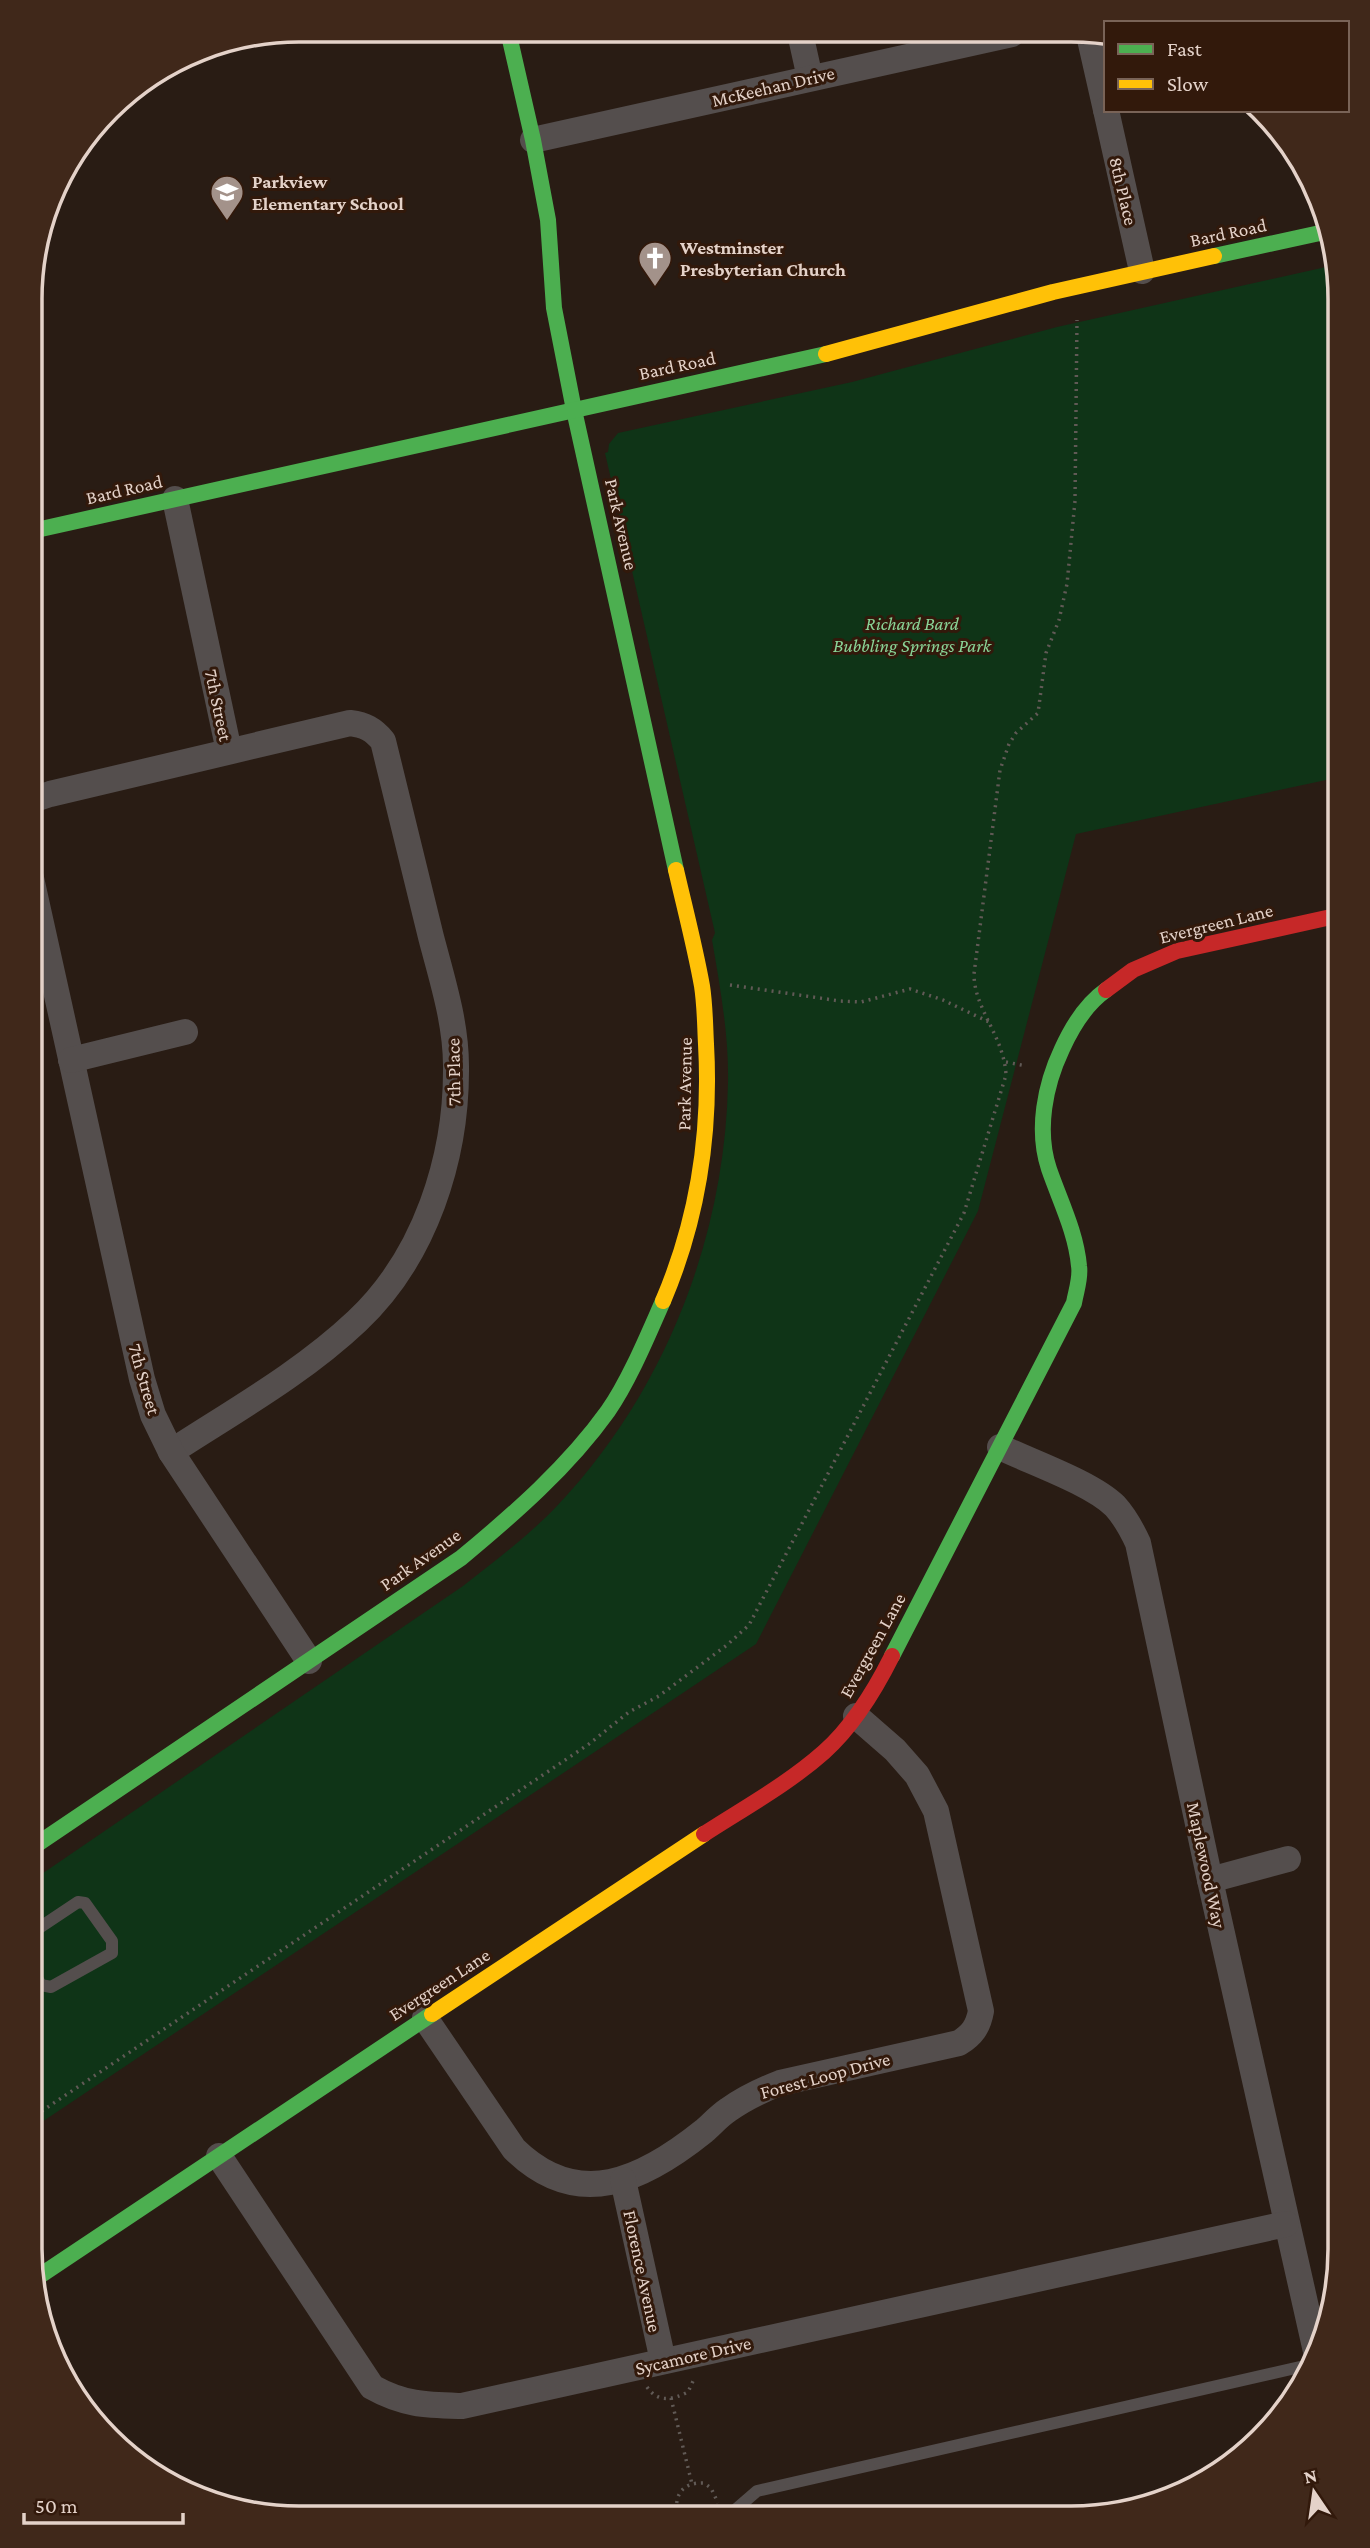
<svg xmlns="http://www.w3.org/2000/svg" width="1370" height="2548" font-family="'Crimson Pro',serif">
<rect width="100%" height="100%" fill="#291c14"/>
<path fill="#0f3417" d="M1335,265L1340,299V777L1076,834L978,1211L756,1644L30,2130V1882L463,1586C495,1561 528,1536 556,1507C664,1394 725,1238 728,1083C729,1035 720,987 712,940L715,933L605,453L608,452L609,444L618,433L852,382L1057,327Z"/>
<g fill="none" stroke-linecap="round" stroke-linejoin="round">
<g stroke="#615a56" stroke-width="3.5" stroke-dasharray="2 5" stroke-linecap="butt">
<polyline points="730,985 840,1001 861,1002 910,989 943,1000 989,1022"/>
<polyline points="1006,1062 1026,1066"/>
<path d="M30,2119L589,1744L629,1712L659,1696L727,1645L749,1625L964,1213L1006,1075C1004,1036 974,1009 974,974L1000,770L1009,744L1016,733L1038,713L1046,653L1059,620L1067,584L1075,501L1077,320"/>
<path d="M647,2387C658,2403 672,2400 688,2392L694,2379"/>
<polyline points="671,2398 692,2484"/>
<path d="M677,2517C674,2496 681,2482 704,2483L711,2488L718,2503"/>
</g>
<g stroke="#544e4d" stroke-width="12">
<polyline points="30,1966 41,1985 51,1987 112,1953 112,1941 85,1903 78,1902 30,1934"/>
<polyline points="642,2517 646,2517"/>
<polyline points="727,2517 757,2491 1313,2364"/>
</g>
<g stroke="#544e4d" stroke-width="26">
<polyline points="800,33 810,78"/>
<polyline points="1089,35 1106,110"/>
<polyline points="1106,110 1142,271"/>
<polyline points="533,140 1012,34"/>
<polyline points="175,499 229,751"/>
<path d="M31,804L35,799L50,794L350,723C365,725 373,729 383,741C399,807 415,872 431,937C442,979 456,1022 456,1066C457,1158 425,1257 357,1321C302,1373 234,1411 171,1452"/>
<polyline points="31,878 142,1379 153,1415 171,1452 309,1661"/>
<polyline points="71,1060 185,1032"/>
<path d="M1000,1447C1031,1462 1092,1483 1115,1506C1125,1517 1132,1530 1138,1543L1210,1880L1317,2356"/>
<polyline points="1210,1880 1288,1859"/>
<path d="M425,2018L514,2149C578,2212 643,2180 704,2131C712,2124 719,2116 728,2110C745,2098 762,2090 780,2083L959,2043C972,2035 978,2027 981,2011L936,1811L917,1775L895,1750L856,1716"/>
<path d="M219,2156L372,2387C404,2405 427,2405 462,2406L1286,2224"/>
<polyline points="623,2180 663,2361"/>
</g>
<g stroke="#4caf50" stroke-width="16">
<polyline points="508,31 533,140 548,220 554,308 574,410 676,870"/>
<polyline points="1214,256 1329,231"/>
<polyline points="32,531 826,354"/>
<path d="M892,1656L1074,1303C1076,1291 1081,1278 1079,1266C1076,1232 1060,1201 1049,1169C1036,1130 1045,1085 1062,1049C1072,1027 1086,1004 1106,990"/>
<path d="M30,1849L461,1558C514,1514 568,1467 608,1411C629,1381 648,1335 663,1301"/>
<polyline points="35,2279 432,2014"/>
</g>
<g stroke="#ffc107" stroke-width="16">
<polyline points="826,354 1053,292 1214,256"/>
<path d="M663,1301C698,1219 711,1133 706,1044C705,1025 705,1005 702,986C695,947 685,909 676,870"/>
<polyline points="432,2014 704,1834"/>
</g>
<g stroke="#c62828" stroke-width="16">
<polyline points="1106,990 1133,970 1177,951 1340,915"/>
<path d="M704,1834C744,1808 788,1784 824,1752C852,1727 875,1690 892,1656"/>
</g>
</g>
<defs>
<symbol id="school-pin" viewBox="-11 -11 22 30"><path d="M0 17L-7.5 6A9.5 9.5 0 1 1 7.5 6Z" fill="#a3928a" stroke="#32190b"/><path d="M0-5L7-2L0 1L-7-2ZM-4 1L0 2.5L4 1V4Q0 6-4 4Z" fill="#fff"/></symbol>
<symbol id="church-pin" viewBox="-11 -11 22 30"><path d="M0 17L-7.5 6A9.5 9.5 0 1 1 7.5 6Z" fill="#a3928a" stroke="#32190b"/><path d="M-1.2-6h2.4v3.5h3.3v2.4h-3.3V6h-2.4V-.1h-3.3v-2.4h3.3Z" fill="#fff"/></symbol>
</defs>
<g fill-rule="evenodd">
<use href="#school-pin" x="208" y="173" width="38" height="52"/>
<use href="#church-pin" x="636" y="239" width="38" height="52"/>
</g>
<g text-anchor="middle" stroke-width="6" stroke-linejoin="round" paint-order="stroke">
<g font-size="19" fill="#e4d2c9" stroke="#32190b">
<text transform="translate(773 86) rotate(-13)" y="7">McKeehan Drive</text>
<text transform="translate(1124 191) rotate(77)" y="7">8th Place</text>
<text transform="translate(1228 232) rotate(-12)" y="7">Bard Road</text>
<text transform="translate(677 365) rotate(-12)" y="7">Bard Road</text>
<text transform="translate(124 489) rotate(-13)" y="7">Bard Road</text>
<text transform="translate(622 524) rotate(77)" y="7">Park Avenue</text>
<text transform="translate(219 705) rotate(78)" y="7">7th Street</text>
<text transform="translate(1216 923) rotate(-14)" y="7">Evergreen Lane</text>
<text transform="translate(453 1072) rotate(-91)" y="7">7th Place</text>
<text transform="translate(684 1084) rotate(-89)" y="7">Park Avenue</text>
<text transform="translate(145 1379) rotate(74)" y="7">7th Street</text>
<text transform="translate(420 1559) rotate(-35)" y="7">Park Avenue</text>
<text transform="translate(872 1645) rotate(-61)" y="7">Evergreen Lane</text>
<text transform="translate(1207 1865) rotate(78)" y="7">Maplewood Way</text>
<text transform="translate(439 1984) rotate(-33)" y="7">Evergreen Lane</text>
<text transform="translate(825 2075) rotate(-15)" y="7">Forest Loop Drive</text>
<text transform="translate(643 2271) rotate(78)" y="7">Florence Avenue</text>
<text transform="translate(693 2355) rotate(-13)" y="7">Sycamore Drive</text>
</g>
<g font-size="19" font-weight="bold" fill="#e4d2c9" stroke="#32190b" text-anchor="start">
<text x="252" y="188">Parkview<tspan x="252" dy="22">Elementary School</tspan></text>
<text x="680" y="254">Westminster<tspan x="680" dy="22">Presbyterian Church</tspan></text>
</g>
<g font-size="19" font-style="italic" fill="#8ad497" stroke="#32190b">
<text x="912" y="630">Richard Bard<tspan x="912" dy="22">Bubbling Springs Park</tspan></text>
</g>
</g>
<path d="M0 0H1370V2548H0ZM299 42H1071A257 257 0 0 1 1328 299V2249A257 257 0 0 1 1071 2506H299A257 257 0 0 1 42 2249V299A257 257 0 0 1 299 42Z" fill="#40281a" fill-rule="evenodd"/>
<path fill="none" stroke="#e4d2c9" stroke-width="3.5" d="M299 42H1071A257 257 0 0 1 1328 299V2249A257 257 0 0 1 1071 2506H299A257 257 0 0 1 42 2249V299A257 257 0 0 1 299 42Z"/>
<rect x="1104" y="21" width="245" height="91" fill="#32190b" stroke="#796357" stroke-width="2"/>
<rect x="1118" y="44" width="35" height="10" fill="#4caf50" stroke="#796357" stroke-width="2"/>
<text x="1167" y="56" font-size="21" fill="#e4d2c9">Fast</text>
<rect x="1118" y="79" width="35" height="10" fill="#ffc107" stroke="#796357" stroke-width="2"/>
<text x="1167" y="91" font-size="21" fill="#e4d2c9">Slow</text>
<g transform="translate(1314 2492) rotate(347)" stroke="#32190b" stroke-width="5" paint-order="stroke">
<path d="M0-5L12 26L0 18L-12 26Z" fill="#e4d2c9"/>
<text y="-10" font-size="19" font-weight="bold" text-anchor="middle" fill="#e4d2c9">N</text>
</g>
<path d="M24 2513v10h159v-10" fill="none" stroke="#e4d2c9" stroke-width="3.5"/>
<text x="35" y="2513" font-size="21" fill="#e4d2c9" stroke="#32190b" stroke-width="5" paint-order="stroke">50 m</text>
</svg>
